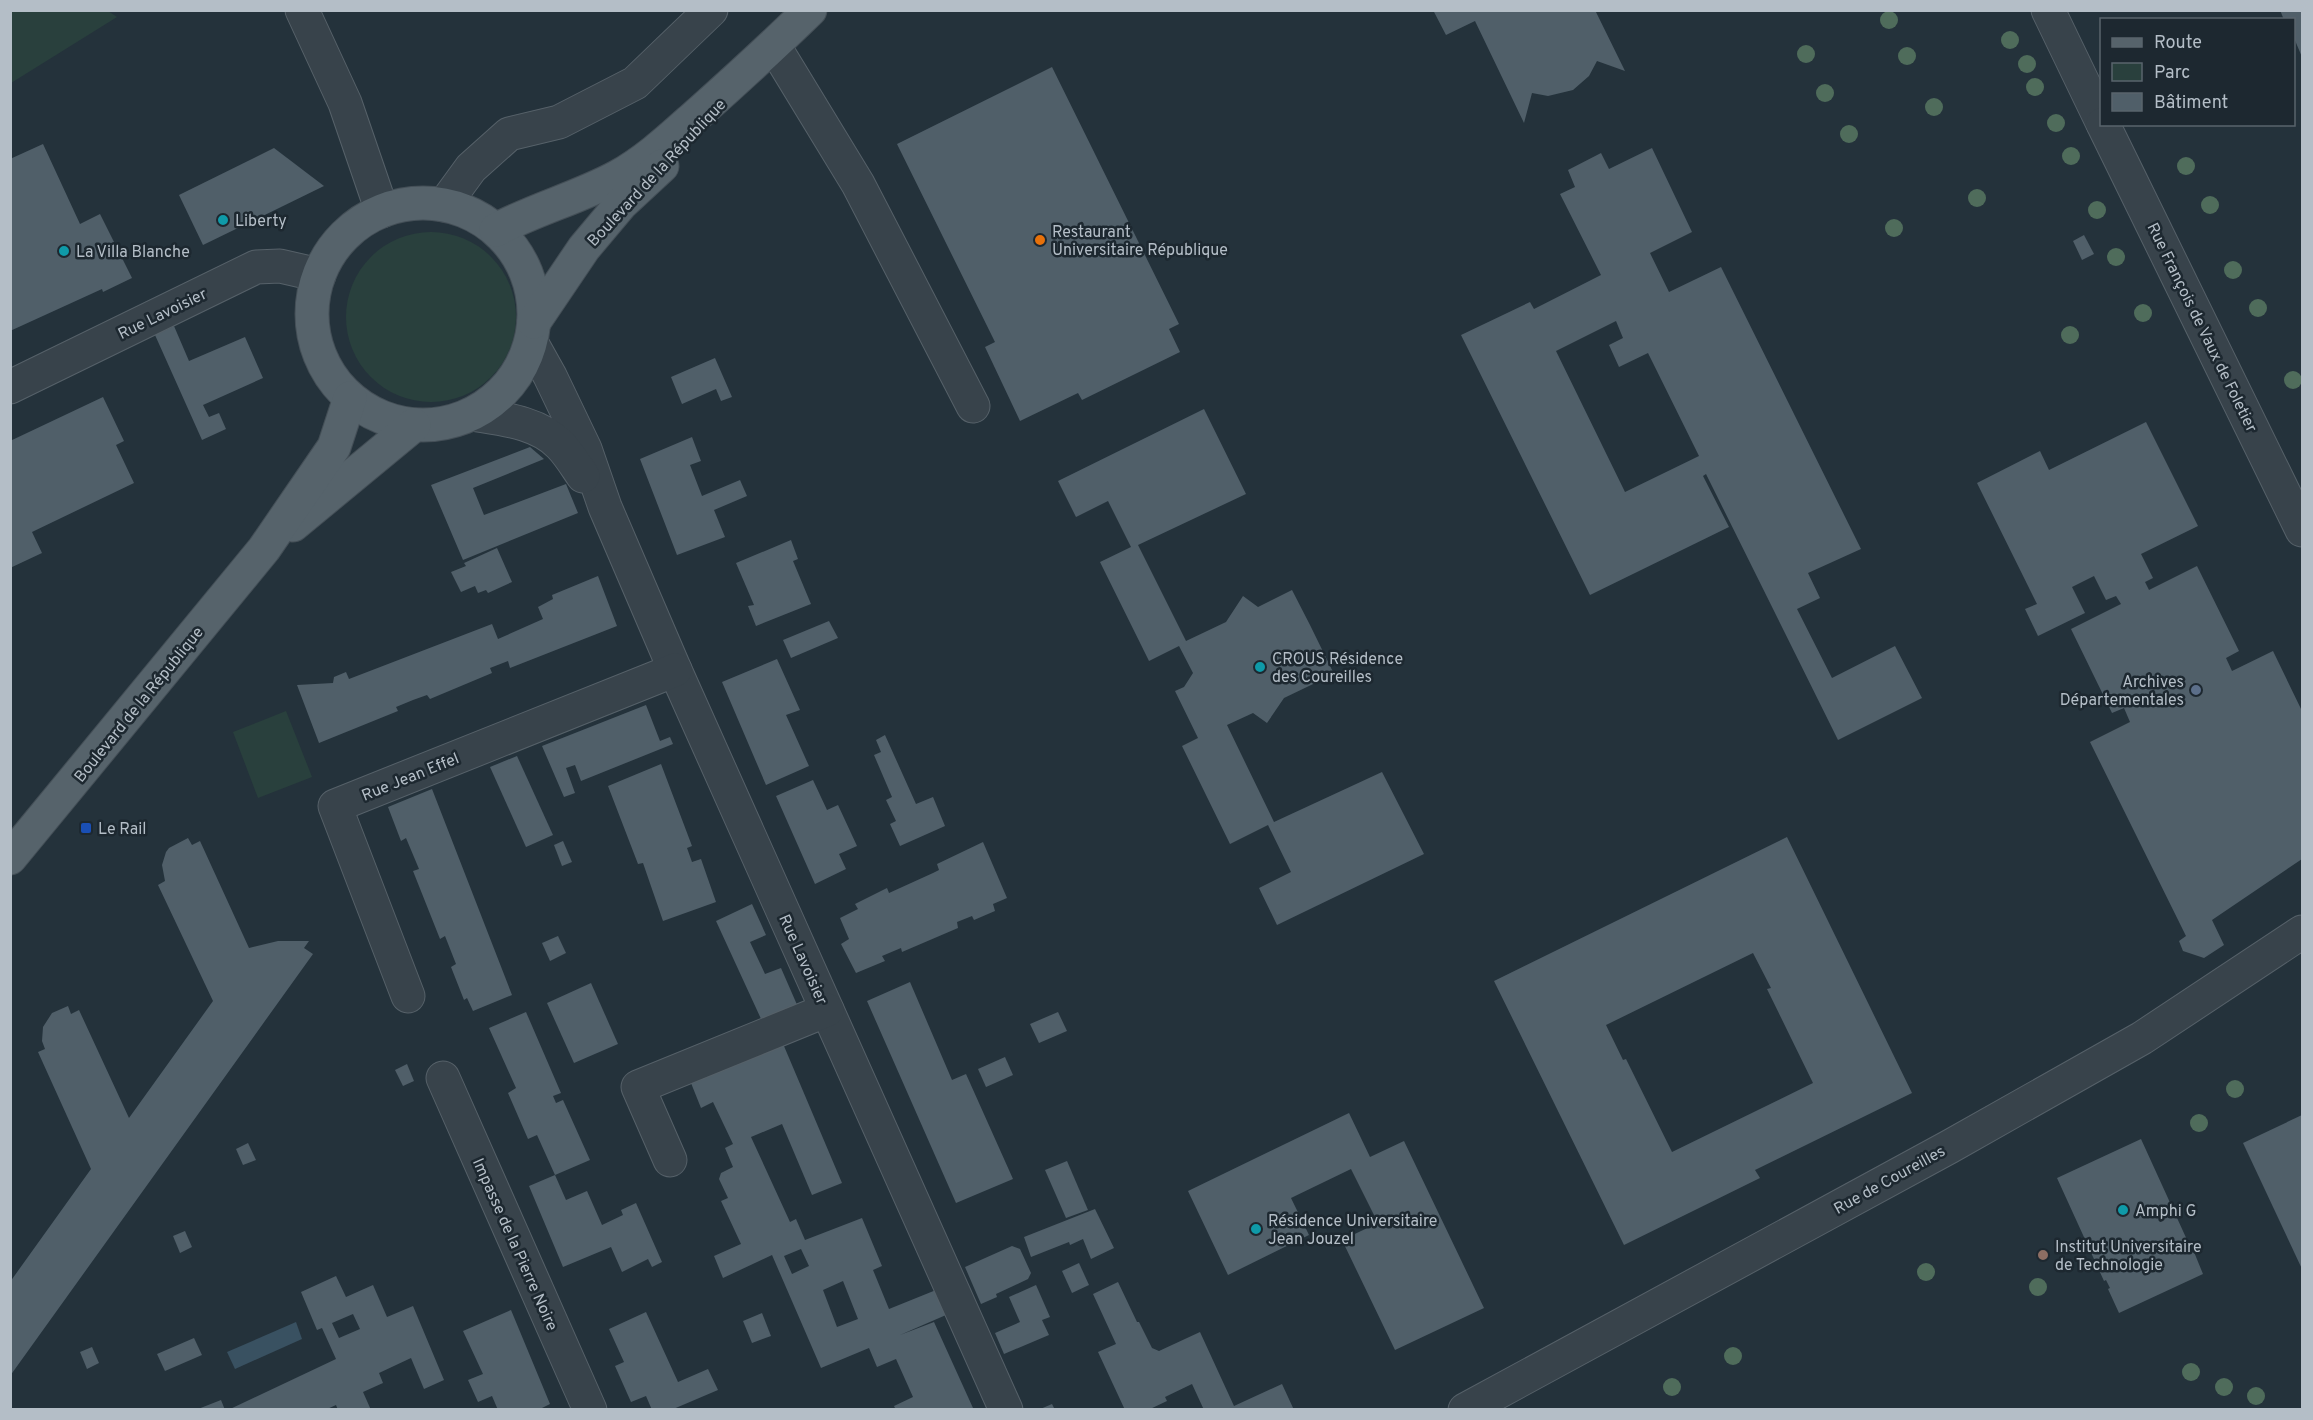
<svg xmlns="http://www.w3.org/2000/svg" width="2313" height="1420" font-family="Overpass,sans-serif">
<rect width="100%" height="100%" fill="#24323b"/>
<g fill="#29403d">
<polygon points="11,10 108,11 117,17 11,83"/>
<circle cx="431" cy="317" r="85"/>
<polygon points="286,711 312,777 258,798 233,732"/>
</g>
<polygon fill="#395161" points="296,1322 302,1339 235,1369 227,1352"/>
<g fill="#505f69" fill-rule="evenodd">
<polygon points="1433,10 1595,10 1625,71 1597,61 1589,76 1573,90 1548,96 1532,93 1524,123 1475,21 1446,35"/>
<polygon points="2280,10 2302,10 2302,57 2294,38 2294,20 2284,20"/>
<polygon points="1052,67 1179,324 1169,329 1180,352 1082,400 1078,393 1020,421 985,347 995,342 897,144"/>
<polygon points="43,144 80,224 100,214 132,278 103,292 102,289 10,331 10,159"/>
<polygon points="274,148 324,186 203,245 179,195"/>
<path d="M1652,148L1692,232L1650,253L1669,292L1721,267L1861,549L1808,573L1820,598L1797,609L1832,678L1895,646L1922,698L1838,740L1706,474L1703,476L1729,527L1590,595L1461,335L1530,302L1534,309L1601,275L1560,194L1575,187L1568,170L1601,153L1609,169ZM1616,321L1623,338L1609,345L1619,367L1648,353L1699,456L1625,492L1556,351Z"/>
<polygon points="2084,235 2094,254 2082,260 2073,241"/>
<polygon points="174,326 189,361 245,337 263,378 203,405 209,417 219,413 226,429 202,440 155,335"/>
<polygon points="715,358 732,397 721,401 716,389 682,404 671,377"/>
<polygon points="103,397 124,441 116,445 134,483 32,532 42,553 10,568 10,441"/>
<polygon points="1204,409 1246,494 1138,545 1186,641 1226,622 1243,596 1258,607 1292,590 1310,625 1334,674 1284,698 1267,723 1253,713 1227,725 1274,822 1382,772 1424,854 1277,925 1259,888 1291,872 1268,825 1230,844 1182,746 1198,738 1175,691 1184,687 1193,673 1179,646 1149,661 1100,562 1131,547 1108,501 1076,517 1058,481"/>
<polygon points="2146,422 2198,526 2141,554 2153,578 2145,582 2149,590 2197,566 2239,651 2226,658 2232,671 2273,651 2302,711 2302,859 2212,920 2224,945 2204,958 2183,951 2179,941 2186,936 2090,742 2130,722 2124,708 2112,713 2071,629 2121,604 2116,596 2106,600 2094,576 2072,587 2085,613 2038,636 2025,609 2037,604 1977,483 2040,451 2049,470"/>
<polygon points="692,437 701,461 690,465 702,496 740,480 747,496 714,510 725,537 677,555 640,459"/>
<polygon points="530,447 544,459 473,488 484,515 566,484 578,513 463,560 431,485"/>
<polygon points="791,540 798,559 793,561 811,604 756,626 748,606 754,605 736,563"/>
<polygon points="497,548 512,582 488,593 486,590 478,593 475,586 461,592 451,572 466,566 464,563"/>
<polygon points="598,576 617,626 510,668 508,661 490,668 492,673 430,699 427,695 413,700 396,707 398,711 319,743 297,685 333,683 334,677 346,672 349,679 492,624 498,639 543,619 538,607 553,599 552,595"/>
<polygon points="829,621 838,638 791,658 783,640"/>
<polygon points="777,659 800,710 786,715 809,766 766,785 722,682"/>
<polygon points="646,705 660,741 670,737 673,744 581,781 575,765 566,768 575,793 564,797 542,746"/>
<polygon points="885,735 916,804 933,797 945,826 900,846 890,824 896,821 886,800 892,797 874,755 881,752 876,740"/>
<polygon points="517,756 553,835 526,847 490,767"/>
<polygon points="661,764 692,846 687,848 692,862 701,859 716,902 663,921 643,863 638,864 608,786"/>
<polygon points="813,780 827,810 838,805 857,846 839,854 846,869 815,884 776,796"/>
<polygon points="432,789 512,995 473,1011 467,998 464,1000 451,967 456,964 445,936 440,939 413,871 419,869 406,838 401,841 388,807"/>
<path d="M1787,837L1912,1093L1755,1170L1760,1178L1624,1245L1494,981ZM1753,953L1771,988L1767,989L1813,1083L1672,1152L1626,1059L1623,1060L1606,1025Z"/>
<polygon points="188,838 192,845 200,841 249,948 278,941 309,941 304,948 313,954 10,1376 10,1282 91,1169 38,1052 45,1049 42,1041 43,1027 52,1013 68,1006 71,1014 79,1010 129,1118 213,1001 158,885 165,881 162,865 166,852 169,848"/>
<polygon points="563,841 572,862 562,866 554,845"/>
<polygon points="983,842 1007,898 993,904 995,911 974,920 972,916 957,922 958,928 902,952 901,948 882,956 885,961 856,973 841,944 849,939 840,918 858,909 855,904 887,888 889,893 933,873 939,870 937,864"/>
<polygon points="752,904 766,935 750,942 765,974 781,968 798,1007 762,1021 716,921"/>
<polygon points="558,936 566,953 550,961 542,943"/>
<polygon points="910,982 952,1080 966,1074 1013,1179 956,1203 867,1001"/>
<polygon points="591,983 618,1044 574,1063 547,1003"/>
<polygon points="526,1012 561,1093 553,1096 556,1103 563,1100 590,1160 555,1175 537,1135 528,1139 508,1093 516,1088 489,1028"/>
<polygon points="1058,1012 1067,1031 1039,1043 1030,1024"/>
<path d="M781,1039L842,1183L812,1195L782,1124L751,1137L790,1222L796,1219L805,1240L862,1218L882,1266L873,1270L889,1309L936,1290L946,1315L900,1335L934,1322L973,1408L896,1410L894,1406L913,1397L896,1359L877,1367L869,1348L821,1368L772,1255L723,1278L714,1256L741,1244L721,1201L728,1198L719,1179L721,1173L733,1167L725,1148L733,1144L713,1102L701,1108L689,1078ZM801,1249L809,1266L792,1274L784,1256ZM843,1281L858,1319L837,1327L823,1290Z"/>
<polygon points="1005,1057 1013,1075 986,1087 978,1069"/>
<polygon points="407,1064 414,1081 403,1086 395,1070"/>
<polygon points="1349,1113 1370,1157 1404,1141 1484,1308 1395,1350 1342,1240 1378,1223 1351,1169 1291,1198 1309,1235 1228,1275 1188,1191"/>
<polygon points="2302,1115 2302,1269 2243,1143"/>
<polygon points="2141,1139 2188,1242 2187,1243 2191,1253 2194,1252 2203,1274 2119,1313 2108,1289 2110,1288 2106,1280 2104,1281 2057,1178"/>
<polygon points="248,1143 256,1160 243,1165 236,1149"/>
<polygon points="1067,1161 1088,1210 1066,1218 1045,1170"/>
<polygon points="555,1175 566,1200 587,1191 602,1225 623,1215 621,1210 636,1203 662,1262 652,1267 648,1259 622,1272 611,1247 563,1267 529,1186"/>
<polygon points="1095,1209 1114,1248 1091,1259 1083,1239 1070,1245 1069,1242 1031,1257 1024,1237"/>
<polygon points="185,1231 192,1247 180,1253 173,1236"/>
<polygon points="1012,1246 1020,1249 1031,1273 1028,1279 996,1294 997,1297 981,1304 965,1267"/>
<polygon points="1079,1263 1089,1285 1072,1293 1062,1271"/>
<path d="M336,1276L346,1297L373,1285L387,1317L413,1306L444,1380L424,1389L411,1358L379,1373L383,1383L363,1392L371,1410H338L336,1405L325,1410H228L336,1359L322,1328L317,1330L301,1292ZM353,1314L360,1329L339,1338L332,1323Z"/>
<polygon points="1118,1282 1137,1322 1139,1322 1152,1348 1159,1351 1200,1332 1234,1406 1282,1384 1294,1410 1204,1410 1192,1384 1165,1397 1167,1401 1148,1410 1125,1410 1098,1352 1116,1344 1093,1294"/>
<polygon points="1036,1285 1050,1317 1042,1320 1049,1335 1004,1354 995,1333 1020,1322 1009,1297"/>
<polygon points="511,1310 550,1404 538,1410 498,1410 492,1396 478,1402 468,1380 483,1374 463,1331"/>
<polygon points="646,1312 678,1382 708,1369 718,1390 671,1410 652,1410 646,1396 631,1402 615,1366 624,1362 609,1329"/>
<polygon points="762,1313 771,1336 752,1343 743,1321"/>
<polygon points="194,1338 202,1355 165,1371 157,1354"/>
<polygon points="92,1347 99,1363 87,1369 80,1352"/>
<polygon points="221,1400 225,1410 198,1410 198,1409"/>
<polygon points="1052,1404 1055,1410 1038,1410"/>
</g>
<g fill="none" stroke-linecap="round" stroke-linejoin="round">
<defs>
<g id="minor">
<polyline points="302,10 345,103 382,211"/>
<polyline points="2048,10 2102,122"/>
<polyline points="774,46 858,184 973,406"/>
<polyline points="2103,124 2302,530"/>
<polyline points="444,205 471,168 509,134 559,122 635,83 711,10"/>
<polyline points="531,342 550,376 585,449 605,507 675,670 1006,1410"/>
<polyline points="10,387 256,267 280,266 319,275"/>
<path d="M472,414C502,419 538,422 560,445C569,454 576,466 583,476"/>
<polyline points="408,996 335,806 675,670"/>
<polyline points="443,1078 590,1410"/>
<polyline points="670,1160 638,1087 827,1010"/>
<polyline points="1465,1410 1949,1147 2142,1038 2302,932"/>
</g>
<g id="major">
<circle cx="423" cy="314" r="111"/>
<path d="M496,230C535,209 578,198 617,177C648,160 674,135 700,112C737,79 774,45 810,10"/>
<polyline points="534,322 584,248 621,204 662,166"/>
<polyline points="293,525 414,425"/>
<polyline points="10,858 264,549 334,447 350,398"/>
</g>
</defs>
<use href="#minor" stroke="#566169" stroke-width="35"/>
<use href="#major" stroke="#444f57" stroke-width="35"/>
<use href="#minor" stroke="#38434b" stroke-width="33"/>
<use href="#major" stroke="#56636b" stroke-width="33"/>
</g>
<g fill="#4f6c5b">
<circle cx="1889" cy="20" r="9"/>
<circle cx="2010" cy="40" r="9"/>
<circle cx="1806" cy="54" r="9"/>
<circle cx="1907" cy="56" r="9"/>
<circle cx="2027" cy="64" r="9"/>
<circle cx="2035" cy="87" r="9"/>
<circle cx="1825" cy="93" r="9"/>
<circle cx="1934" cy="107" r="9"/>
<circle cx="2056" cy="123" r="9"/>
<circle cx="1849" cy="134" r="9"/>
<circle cx="2071" cy="156" r="9"/>
<circle cx="2186" cy="166" r="9"/>
<circle cx="1977" cy="198" r="9"/>
<circle cx="2210" cy="205" r="9"/>
<circle cx="2097" cy="210" r="9"/>
<circle cx="1894" cy="228" r="9"/>
<circle cx="2116" cy="257" r="9"/>
<circle cx="2233" cy="270" r="9"/>
<circle cx="2258" cy="308" r="9"/>
<circle cx="2143" cy="313" r="9"/>
<circle cx="2070" cy="335" r="9"/>
<circle cx="2293" cy="380" r="9"/>
<circle cx="2235" cy="1089" r="9"/>
<circle cx="2199" cy="1123" r="9"/>
<circle cx="1926" cy="1272" r="9"/>
<circle cx="2038" cy="1287" r="9"/>
<circle cx="1733" cy="1356" r="9"/>
<circle cx="2191" cy="1372" r="9"/>
<circle cx="1672" cy="1387" r="9"/>
<circle cx="2224" cy="1387" r="9"/>
<circle cx="2256" cy="1396" r="9"/>
</g>
<g fill="#0f9aa8" stroke="#1d2830" stroke-width="2">
<circle cx="223" cy="220" r="6"/>
<circle cx="64" cy="251" r="6"/>
<circle cx="1260" cy="667" r="6"/>
<circle cx="2123" cy="1210" r="6"/>
<circle cx="1256" cy="1229" r="6"/>
</g>
<circle fill="#e8710a" stroke="#1d2830" stroke-width="2" cx="1040" cy="240" r="6"/>
<circle fill="#5c6f8a" stroke="#1d2830" stroke-width="2" cx="2196" cy="690" r="6"/>
<rect fill="#1a4fb4" stroke="#1d2830" stroke-width="2" x="80" y="822" width="12" height="12" rx="3"/>
<circle fill="#8d6e63" stroke="#1d2830" stroke-width="2" cx="2043" cy="1255" r="6"/>
<g text-anchor="middle" stroke-width="5" stroke-linejoin="round" paint-order="stroke">
<g font-size="16" fill="#b4bec7" stroke="#1d2830">
<text transform="translate(656 172) rotate(-47)" y="6">Boulevard de la République</text>
<text transform="translate(162 313) rotate(-26)" y="6">Rue Lavoisier</text>
<text transform="translate(2203 327) rotate(64)" y="6">Rue François de Vaux de Foletier</text>
<text transform="translate(138 704) rotate(-51)" y="6">Boulevard de la République</text>
<text transform="translate(410 776) rotate(-22)" y="6">Rue Jean Effel</text>
<text transform="translate(804 959) rotate(66)" y="6">Rue Lavoisier</text>
<text transform="translate(1889 1179) rotate(-29)" y="6">Rue de Coureilles</text>
<text transform="translate(516 1244) rotate(66)" y="6">Impasse de la Pierre Noire</text>
</g>
<g font-size="16" fill="#b4bec7" stroke="#1d2830" text-anchor="start">
<text x="235" y="226">Liberty</text>
<text x="1052" y="237">Restaurant<tspan x="1052" dy="18">Universitaire République</tspan></text>
<text x="76" y="257">La Villa Blanche</text>
<text x="1272" y="664">CROUS Résidence<tspan x="1272" dy="18">des Coureilles</tspan></text>
<text x="2184" y="687" text-anchor="end">Archives<tspan x="2184" dy="18">Départementales</tspan></text>
<text x="98" y="834">Le Rail</text>
<text x="2135" y="1216">Amphi G</text>
<text x="1268" y="1226">Résidence Universitaire<tspan x="1268" dy="18">Jean Jouzel</tspan></text>
<text x="2055" y="1252">Institut Universitaire<tspan x="2055" dy="18">de Technologie</tspan></text>
</g>
</g>
<rect width="2313" height="1420" fill="none" stroke="#b4bec7" stroke-width="24"/>
<rect x="2100" y="18" width="195" height="108" fill="#1d2830" stroke="#59646c" stroke-width="1.5"/>
<rect x="2112" y="38" width="30" height="9" fill="#56636b" stroke="#59646c" stroke-width="1.5"/>
<text x="2154" y="48" font-size="18" fill="#b4bec7">Route</text>
<rect x="2112" y="63" width="30" height="18" fill="#29403d" stroke="#59646c" stroke-width="1.5"/>
<text x="2154" y="78" font-size="18" fill="#b4bec7">Parc</text>
<rect x="2112" y="93" width="30" height="18" fill="#505f69" stroke="#59646c" stroke-width="1.5"/>
<text x="2154" y="108" font-size="18" fill="#b4bec7">Bâtiment</text>
</svg>
